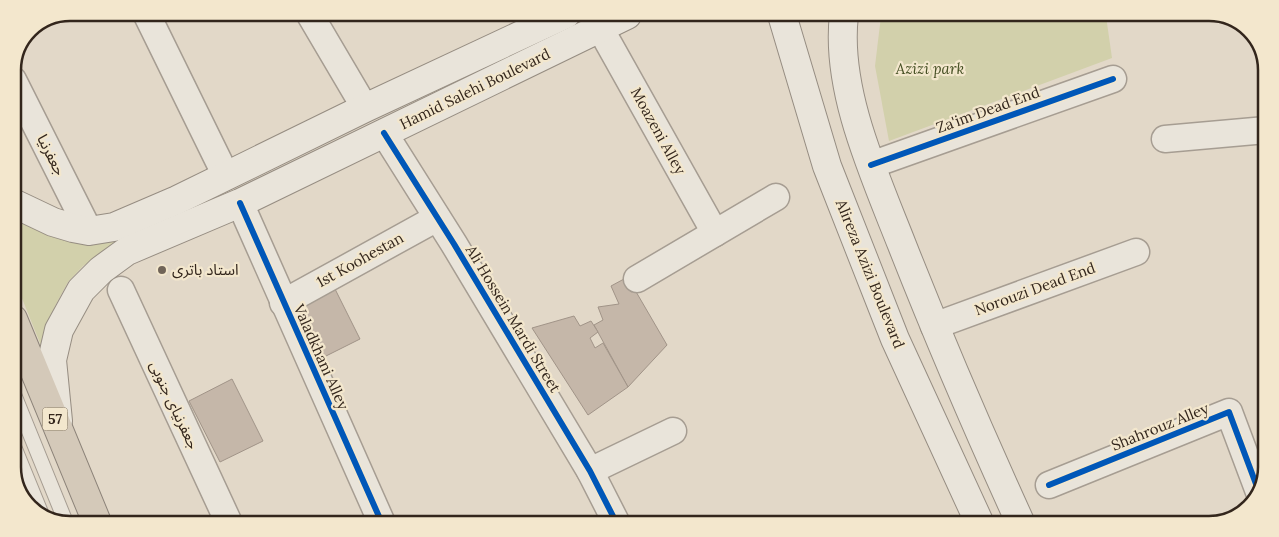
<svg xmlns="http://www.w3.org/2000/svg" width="1279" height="537" font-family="Lora,'Noto Sans Arabic',serif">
<rect width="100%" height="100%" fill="#e2d8c8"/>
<g fill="#d2d0ab">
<polygon points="881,16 1106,16 1112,58 889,141 875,66"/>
<polygon points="224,197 112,248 83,266 68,282 55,306 44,353 13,276 13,214 46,228 189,207"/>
</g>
<g fill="#c5b7a9" stroke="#a19488">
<polygon points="624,279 631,292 635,290 667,345 628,387 594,325 603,320 598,307 619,304 611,286"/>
<polygon points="335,289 360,339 322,358 300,306"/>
<polygon points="574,316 580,326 591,321 598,332 590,338 595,348 603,343 628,387 588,415 532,328"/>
<polygon points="232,379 263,441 220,462 189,401"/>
</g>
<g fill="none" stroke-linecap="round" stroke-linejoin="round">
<defs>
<g id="lane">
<polyline points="13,392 65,520"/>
<polyline points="13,444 42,515"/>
</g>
<g id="street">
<polyline points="146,13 226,176"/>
<polyline points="309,13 365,108"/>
<polyline points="600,28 715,233"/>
<polyline points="13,80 89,231"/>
<polyline points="384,133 454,244 590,471 616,522"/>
<polyline points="1165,139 1266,130"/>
<polyline points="871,165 1113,79"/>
<polyline points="240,203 381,521"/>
<polyline points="637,279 776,197"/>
<polyline points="121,290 228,521"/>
<polyline points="283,303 437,218"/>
<polyline points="934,326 1136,252"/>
<polyline points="590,471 673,431"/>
<polyline points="1049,485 1229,412 1259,492"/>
</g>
<g id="secondary">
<polyline points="782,15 827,166 895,339 980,524"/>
<path d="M844,15C835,90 875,176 902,245C939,339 979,432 1021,524"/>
<polyline points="13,203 53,222 73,228 89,231 114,227 177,200 365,108 566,14"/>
<polyline points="58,421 52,360 59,330 81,290 101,270 127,251 240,203 627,15"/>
</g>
<polyline id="highway" points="13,319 96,520"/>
</defs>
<use href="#lane" stroke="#a69d92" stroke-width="16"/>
<use href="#street" stroke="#a69d92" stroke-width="29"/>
<use href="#secondary" stroke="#968d82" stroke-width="30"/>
<use href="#highway" stroke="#8c8379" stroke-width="30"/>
<use href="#lane" stroke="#e9e4da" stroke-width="14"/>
<use href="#street" stroke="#e9e4da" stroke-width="26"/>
<use href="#secondary" stroke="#e9e4da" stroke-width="28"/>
<use href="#highway" stroke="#d4c9b9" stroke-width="28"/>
<defs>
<g id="cycleway">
<polyline points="384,133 454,244 590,471 616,522"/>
<polyline points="871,165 1113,79"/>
<polyline points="240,203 381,521"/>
<polyline points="1049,485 1229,412 1259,492"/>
</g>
</defs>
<use href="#cycleway" stroke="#f3e7cd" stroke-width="9"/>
<use href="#cycleway" stroke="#0057b8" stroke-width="6"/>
</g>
<circle fill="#706458" stroke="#f3e7cd" stroke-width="2" cx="162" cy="270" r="5"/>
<g text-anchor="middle" stroke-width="4.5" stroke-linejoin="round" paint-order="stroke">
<rect fill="#f3e7cd" stroke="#6d6051" stroke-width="1" x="42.5" y="407.5" width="25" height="23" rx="4"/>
<g font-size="14" font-weight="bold" fill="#33261c">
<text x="55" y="424">57</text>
</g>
<g font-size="15" font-style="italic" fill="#454f23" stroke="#f3e7cd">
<text x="930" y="74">Azizi park</text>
</g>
<g font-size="15" fill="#33261c" stroke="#f3e7cd">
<text transform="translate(475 89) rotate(-26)" y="5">Hamid Salehi Boulevard</text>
<text transform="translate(988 110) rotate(-20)" y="5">Za'im Dead End</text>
<text transform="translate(658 131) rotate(61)" y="5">Moazeni Alley</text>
<text transform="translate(51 155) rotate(63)" y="5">جعفرنیا</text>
<text transform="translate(360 260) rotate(-29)" y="5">1st Koohestan</text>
<text transform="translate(870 274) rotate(68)" y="5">Alireza Azizi Boulevard</text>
<text transform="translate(1035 289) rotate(-20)" y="5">Norouzi Dead End</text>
<text transform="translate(513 319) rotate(59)" y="5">Ali Hossein Mardi Street</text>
<text transform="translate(321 357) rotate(66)" y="5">Valadkhani Alley</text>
<text transform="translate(174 405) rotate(65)" y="5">جعفرنیای جنوبی</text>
<text transform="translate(1160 427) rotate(-22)" y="5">Shahrouz Alley</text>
</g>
<g font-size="15" fill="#33261c" stroke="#f3e7cd" text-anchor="start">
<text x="172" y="275">استاد باتری</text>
</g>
</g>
<path d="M0 0H1279V537H0ZM70 21H1209A49 49 0 0 1 1258 70V467A49 49 0 0 1 1209 516H70A49 49 0 0 1 21 467V70A49 49 0 0 1 70 21Z" fill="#f3e7cd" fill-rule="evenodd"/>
<path fill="none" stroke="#33261c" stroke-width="2.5" d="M70 21H1209A49 49 0 0 1 1258 70V467A49 49 0 0 1 1209 516H70A49 49 0 0 1 21 467V70A49 49 0 0 1 70 21Z"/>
</svg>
